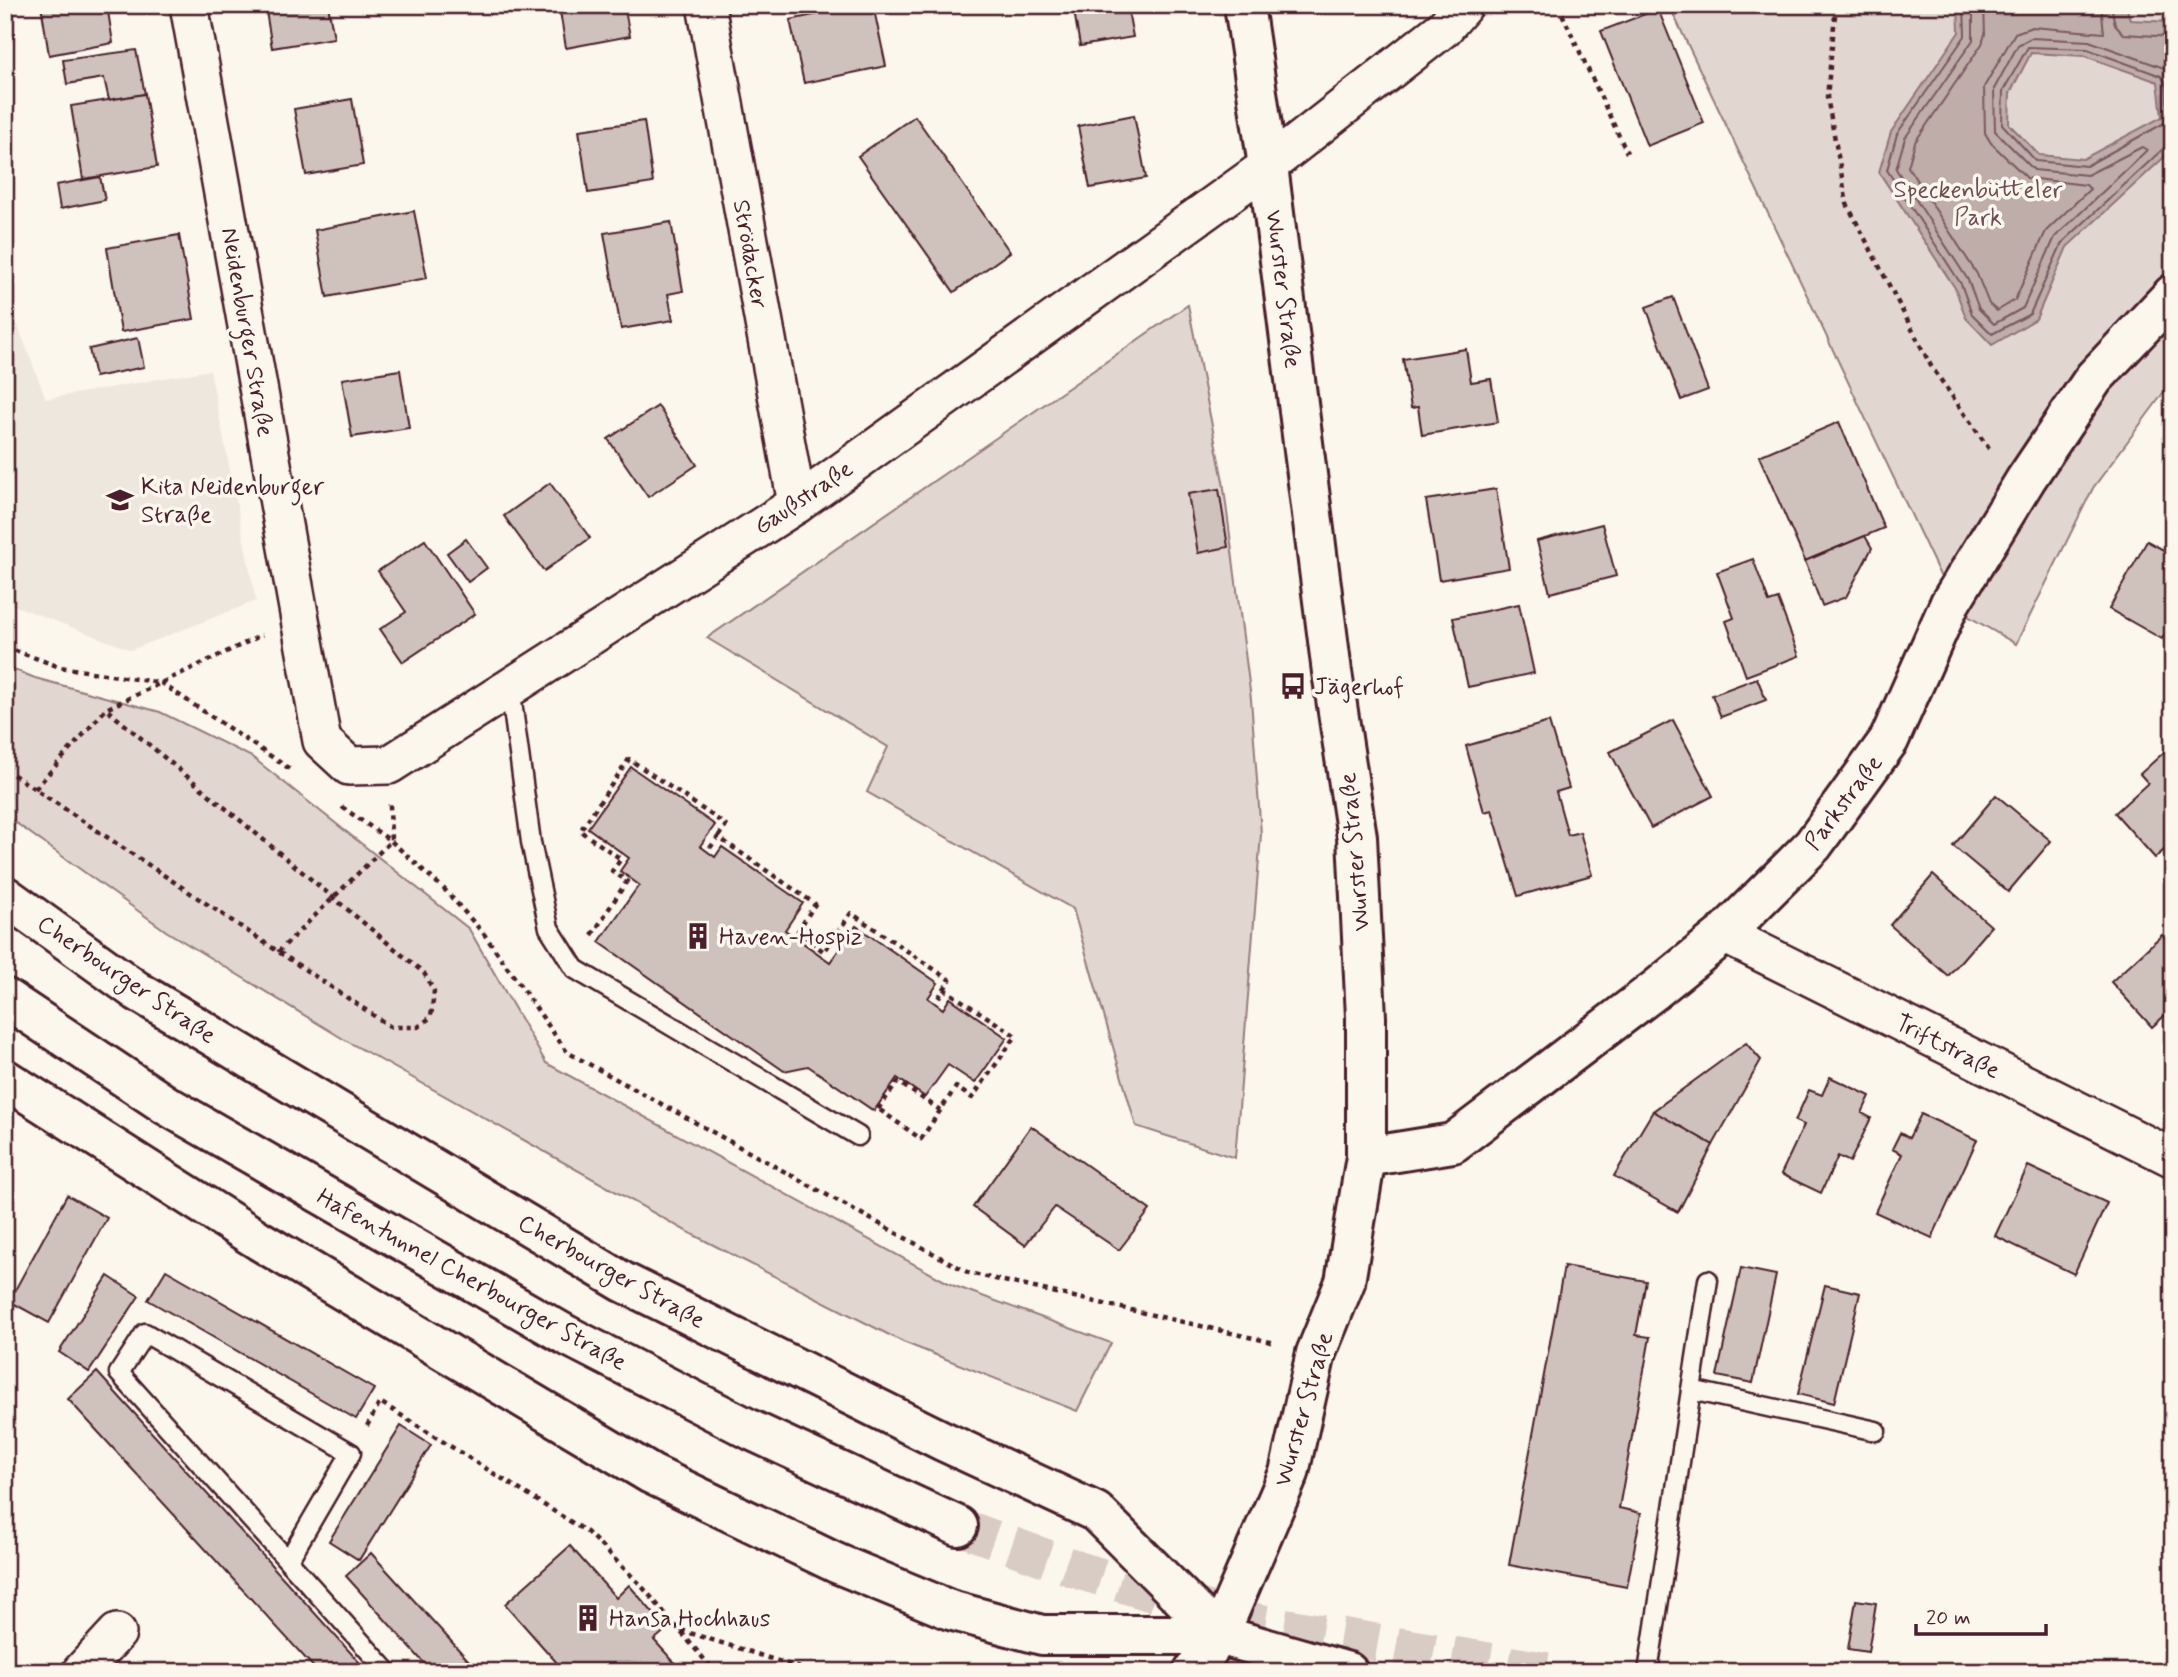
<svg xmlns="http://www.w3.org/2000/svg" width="2178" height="1677" font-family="Mynerve,sans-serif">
<rect width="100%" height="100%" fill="#fbf7ec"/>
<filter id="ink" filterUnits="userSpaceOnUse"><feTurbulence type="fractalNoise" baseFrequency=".0143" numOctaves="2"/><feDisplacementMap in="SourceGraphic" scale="14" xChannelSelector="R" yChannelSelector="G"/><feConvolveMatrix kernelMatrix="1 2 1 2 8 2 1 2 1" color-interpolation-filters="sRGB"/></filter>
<g filter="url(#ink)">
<polygon fill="#eee7de" points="5,292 46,399 210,370 256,601 131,650 5,602"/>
<g fill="#e2d7d0" stroke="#967b7e" stroke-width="2">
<polygon points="1669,5 2173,5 2173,380 2093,488 2016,644 1956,609"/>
<polygon points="1188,305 1223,481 1251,699 1261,834 1235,1158 1136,1126 1073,909 867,792 888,747 707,638"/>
<polygon points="5,666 35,678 160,712 252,757 469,929 546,1063 952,1285 1111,1343 1077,1411 903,1342 688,1232 345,1040 166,931 5,815"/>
</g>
<path fill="#bfadaa" stroke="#907477" stroke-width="2" fill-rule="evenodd" d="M1958,5H2126L2130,20L2173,22V149L2067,247L2036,319L1992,345L1966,318L1955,288L1879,172L1891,132L1959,32ZM2031,53L2085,56L2158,82L2162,117L2083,159L2039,155L2009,124L2010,93Z"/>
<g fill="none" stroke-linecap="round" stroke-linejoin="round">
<g stroke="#79585e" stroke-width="2">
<polyline points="1964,5 1965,36 1897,134 1887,170 1961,284 1972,314 1992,334 2030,314 2062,243 2165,147 2173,144"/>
<polyline points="1973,5 1973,40 1905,138 1896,169 1968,280 1979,309 1994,324 2023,308 2055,237 2147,150 2142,147 2087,175 2034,170 1995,131 1994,89 2018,45 2031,38 2089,41 2164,68 2173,76"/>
<polyline points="1984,5 1985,34 1982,44 1915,142 1908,167 1977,274 1989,304 1997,311 2015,300 2046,231 2090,189 2086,185 2027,178 1991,143 1985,133 1984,87 2015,33 2032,27 2104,33 2101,5"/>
<polyline points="2111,5 2115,25 2123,34 2173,37"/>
<polygon points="2028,47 2087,49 2161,76 2166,83 2168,121 2086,166 2036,161 2002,124 2003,91"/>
</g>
</g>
<g fill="#cfc2bc" stroke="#4a1f2b" stroke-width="2">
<polygon points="41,5 107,5 113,43 49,55"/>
<polygon points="265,5 328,5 334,38 272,48"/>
<polygon points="559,5 624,5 630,36 566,48"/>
<polygon points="861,5 873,5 886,66 804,83 790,20"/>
<polygon points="1073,5 1127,5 1133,37 1080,46"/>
<polygon points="1658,9 1704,123 1647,146 1601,31"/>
<polygon points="136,50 145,94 109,100 104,78 67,84 63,60"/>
<polygon points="145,94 157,167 83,179 71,106"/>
<polygon points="352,99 363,165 306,175 294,109"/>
<polygon points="1134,115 1146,178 1090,188 1078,126"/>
<polygon points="915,116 1010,252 954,292 858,156"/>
<polygon points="644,121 653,183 588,193 579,130"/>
<polygon points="100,177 105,200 60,209 56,185"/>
<polygon points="414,211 427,278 327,297 315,230"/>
<polygon points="671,222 683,291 668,294 673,320 621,329 604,233"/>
<polygon points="179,235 194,319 121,332 107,248"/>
<polygon points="1673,297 1708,390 1681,400 1646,307"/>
<polygon points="138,338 144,367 95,377 89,349"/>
<polygon points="1466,349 1471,382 1491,379 1498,422 1422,435 1418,407 1411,408 1403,359"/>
<polygon points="400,370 409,428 352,437 342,379"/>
<polygon points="658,406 697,465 648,497 608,439"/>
<polygon points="1839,422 1884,528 1805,561 1759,456"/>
<polygon points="550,483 590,538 544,571 504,516"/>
<polygon points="1219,489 1228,547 1198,553 1188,494"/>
<polygon points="1496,489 1509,568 1439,580 1426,500"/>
<polygon points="1602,524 1616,576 1550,593 1537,541"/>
<polygon points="1865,536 1872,548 1846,597 1822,606 1805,561"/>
<polygon points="466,539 487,568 468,582 447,553"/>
<polygon points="425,540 475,614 403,662 380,629 406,612 378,571"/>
<polygon points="2147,541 2173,555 2173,620 2162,639 2109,609"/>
<polygon points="1753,559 1769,602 1778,599 1799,656 1746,676 1726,621 1734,618 1717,572"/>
<polygon points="1519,604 1534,673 1468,687 1453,618"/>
<polygon points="1757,678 1766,700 1721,717 1712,695"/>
<polygon points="1673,720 1713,796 1651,828 1610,752"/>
<polygon points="1549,722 1569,788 1556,792 1568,835 1580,832 1592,875 1518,896 1492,810 1484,812 1466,746"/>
<polygon points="2173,744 2173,842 2155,858 2115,813 2148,783 2140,774"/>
<polygon points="631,767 715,825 700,846 715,857 722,847 803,903 785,930 830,962 856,926 938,983 928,998 943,1009 950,998 1007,1038 975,1083 948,1065 925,1097 897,1078 874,1111 808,1066 784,1071 599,942 639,885 620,871 629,858 588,828"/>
<polygon points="1996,795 2051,841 2008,892 1953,846"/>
<polygon points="1933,875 1991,926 1948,976 1890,925"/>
<polygon points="2162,935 2173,946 2173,1008 2152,1027 2111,982"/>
<polygon points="1746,1043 1761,1060 1713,1145 1653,1111"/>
<polygon points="1830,1077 1870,1096 1862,1113 1871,1118 1850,1162 1838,1156 1821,1193 1781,1174 1804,1125 1795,1121 1809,1090 1822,1095"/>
<polygon points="1653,1111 1713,1145 1678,1212 1614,1176"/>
<polygon points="1921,1114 1977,1140 1932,1238 1875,1212 1902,1154 1892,1149 1900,1133 1909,1138"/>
<polygon points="1031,1126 1150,1210 1119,1250 1055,1207 1025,1245 973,1207"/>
<polygon points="2028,1166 2107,1203 2074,1274 1995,1236"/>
<polygon points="67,1195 107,1218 49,1323 9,1301"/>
<polygon points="1564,1266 1646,1281 1636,1335 1650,1337 1619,1508 1641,1513 1627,1587 1509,1565"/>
<polygon points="1741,1268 1776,1275 1753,1383 1717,1376"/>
<polygon points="166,1270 374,1389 356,1419 148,1300"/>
<polygon points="108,1276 139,1296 89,1372 59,1352"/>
<polygon points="1825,1285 1860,1293 1834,1403 1798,1394"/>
<polygon points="97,1372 368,1672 318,1672 68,1399"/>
<polygon points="401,1426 431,1445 359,1560 329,1541"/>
<polygon points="570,1546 616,1598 629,1585 667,1629 654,1640 683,1672 565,1672 505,1604"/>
<polygon points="371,1553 479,1672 432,1672 346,1576"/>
<polygon points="1856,1600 1876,1603 1868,1652 1848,1649"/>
</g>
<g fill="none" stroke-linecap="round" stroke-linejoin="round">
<polyline stroke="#d8ccc5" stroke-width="38" stroke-dasharray="38 19" stroke-linecap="butt" points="958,1526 1081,1571 1237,1619 1551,1672"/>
<defs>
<g id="service">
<polyline points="510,687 531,842 549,928 575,969 858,1136"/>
<polyline points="1708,1280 1691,1390 1876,1431"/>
<polyline points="288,1561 351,1453 145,1333 119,1373 388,1672"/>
<polyline points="1648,1672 1691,1390"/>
</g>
<g id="minor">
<polyline points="189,5 322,741 349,766 389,765 797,504 1268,166 1444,28 1464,5"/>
<polyline points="706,5 797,504"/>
<polyline points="1724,934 2173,1158"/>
<polyline points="81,1672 117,1633"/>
</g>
<g id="tertiary">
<polyline points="1366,1157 1453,1143 1655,990 1724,934 1813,845 1889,740 1950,603 2026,479 2094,378 2173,294"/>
<polyline points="1193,1672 1219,1635 1289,1473 1316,1353 1345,1282 1366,1157 1366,1017 1357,837 1332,672 1268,166 1244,5"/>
</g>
<g id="primary">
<polyline points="5,896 137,991 623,1282 943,1441 1096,1512 1219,1635"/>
<polyline points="5,998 166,1105 566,1335 753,1431 958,1526"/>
<polyline points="5,1079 260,1241 651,1474 836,1563 950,1610 1042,1635 1219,1635 1348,1672"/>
</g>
</defs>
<use href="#service" stroke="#4a1f2b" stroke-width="23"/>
<use href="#minor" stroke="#4a1f2b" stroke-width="42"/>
<use href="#tertiary" stroke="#4a1f2b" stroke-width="44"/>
<use href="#primary" stroke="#4a1f2b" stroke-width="44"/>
<g stroke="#4a1f2b" stroke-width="4.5" stroke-dasharray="5 5" stroke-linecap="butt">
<polyline points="1558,5 1627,153"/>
<polyline points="1836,5 1827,97 1847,204 1931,366 1992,453"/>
<polyline points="5,647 60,667 161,683 290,769"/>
<polyline points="5,769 391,1027 418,1027 431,1017 434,991 424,973 106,709 262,635"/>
<polyline points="35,789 106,709"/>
<polyline points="342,807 391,841 445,890 484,934 567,1052 969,1273 1275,1343"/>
<polyline points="710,848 718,837 815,904 798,931 824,952 851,913 950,980 944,989"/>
<polyline points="592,935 627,881 612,871 621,859 580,831 629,759 726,825 718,837"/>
<polyline points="278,952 391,841 390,804"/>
<polyline points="878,1109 898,1082 940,1110"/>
<polyline points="880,1110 921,1139 956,1087 972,1098 1016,1036 944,989 937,1000"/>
<polyline points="367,1426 380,1402 587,1532 639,1583 715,1672"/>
<polyline points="681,1630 813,1672"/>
</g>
<use href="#service" stroke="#fbf7ec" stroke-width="18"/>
<use href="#minor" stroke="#fbf7ec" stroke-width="37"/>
<use href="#tertiary" stroke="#fbf7ec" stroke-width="38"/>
<use href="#primary" stroke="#fbf7ec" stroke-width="38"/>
</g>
</g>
<defs>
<symbol id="school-bare" viewBox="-9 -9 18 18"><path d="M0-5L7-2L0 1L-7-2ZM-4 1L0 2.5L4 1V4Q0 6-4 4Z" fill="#4a1f2b" stroke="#fbf7ec" stroke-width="2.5" paint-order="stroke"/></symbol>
<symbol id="bus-bare" viewBox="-9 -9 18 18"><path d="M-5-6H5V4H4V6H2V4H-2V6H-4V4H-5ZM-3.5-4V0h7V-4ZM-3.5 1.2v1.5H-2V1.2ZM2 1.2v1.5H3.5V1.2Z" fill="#4a1f2b" stroke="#fbf7ec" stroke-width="2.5" paint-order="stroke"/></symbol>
<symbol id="building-bare" viewBox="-9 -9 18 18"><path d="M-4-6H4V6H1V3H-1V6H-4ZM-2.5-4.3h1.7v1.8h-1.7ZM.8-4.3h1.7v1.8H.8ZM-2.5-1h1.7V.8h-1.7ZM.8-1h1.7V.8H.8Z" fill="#4a1f2b" stroke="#fbf7ec" stroke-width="2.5" paint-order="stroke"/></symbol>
</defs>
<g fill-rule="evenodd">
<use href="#school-bare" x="101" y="481" width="38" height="38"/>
<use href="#bus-bare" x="1274" y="667" width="38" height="38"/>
<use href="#building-bare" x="679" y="917" width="38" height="38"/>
<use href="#building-bare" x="569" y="1599" width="38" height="38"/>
</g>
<g text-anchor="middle" stroke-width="7" stroke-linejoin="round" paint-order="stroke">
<g font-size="24" fill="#704d54" stroke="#fbf7ec">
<text x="1978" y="197">Speckenbütteler<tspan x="1978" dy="28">Park</tspan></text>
</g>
<g font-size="24" fill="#4a1f2b" stroke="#fbf7ec">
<text transform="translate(751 254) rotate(80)" y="8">Strödacker</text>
<text transform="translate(1284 289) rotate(83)" y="8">Wurster Straße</text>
<text transform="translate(248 332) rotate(80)" y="8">Neidenburger Straße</text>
<text transform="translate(803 497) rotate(-34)" y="8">Gaußstraße</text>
<text transform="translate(1843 802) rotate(-53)" y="8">Parkstraße</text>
<text transform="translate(1354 852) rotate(-95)" y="8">Wurster Straße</text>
<text transform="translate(127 979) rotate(34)" y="8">Cherbourger Straße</text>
<text transform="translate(1948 1046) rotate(27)" y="8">Triftstraße</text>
<text transform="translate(612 1271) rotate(29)" y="8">Cherbourger Straße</text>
<text transform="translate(472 1279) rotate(29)" y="8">Hafentunnel Cherbourger Straße</text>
<text transform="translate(1303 1409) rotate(-74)" y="8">Wurster Straße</text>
</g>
<g font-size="24" fill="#4a1f2b" stroke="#fbf7ec" text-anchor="start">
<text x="141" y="494">Kita Neidenburger<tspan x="141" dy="28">Straße</tspan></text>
<text x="1314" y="694">Jägerhof</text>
<text x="719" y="944">Haven-Hospiz</text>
<text x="609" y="1626">Hansa Hochhaus</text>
</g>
</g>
<rect width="2178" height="1677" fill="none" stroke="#fbf7ec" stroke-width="28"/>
<rect x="14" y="14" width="2150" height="1649" fill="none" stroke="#4a1f2b" stroke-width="2.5" filter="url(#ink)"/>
<path d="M1916 1624v10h130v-10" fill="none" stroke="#4a1f2b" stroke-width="3.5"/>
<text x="1926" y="1624" font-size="21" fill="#4a1f2b" stroke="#fbf7ec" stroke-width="5" paint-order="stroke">20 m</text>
</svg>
